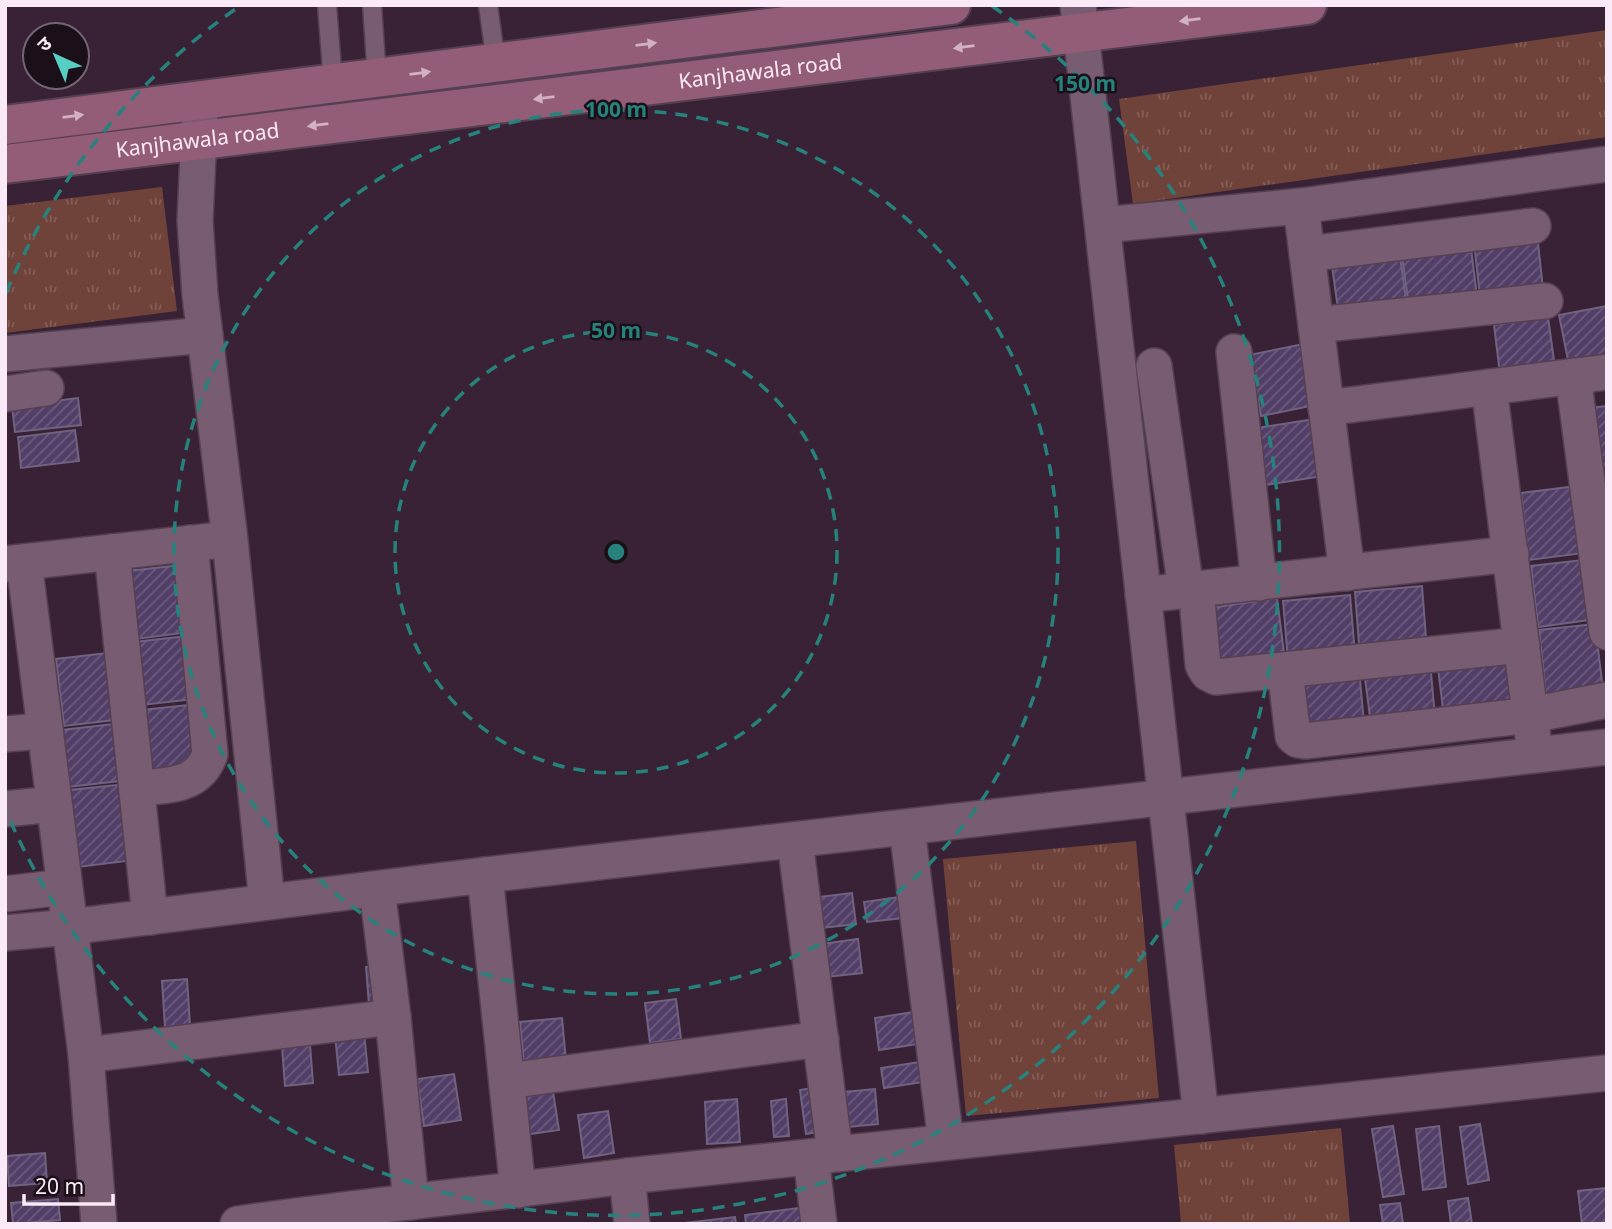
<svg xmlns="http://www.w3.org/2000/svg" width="1612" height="1229" font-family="'Noto Sans','Noto Sans Devanagari',sans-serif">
<defs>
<pattern id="grass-tufts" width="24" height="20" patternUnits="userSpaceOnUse" patternTransform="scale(1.75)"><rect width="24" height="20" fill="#70433a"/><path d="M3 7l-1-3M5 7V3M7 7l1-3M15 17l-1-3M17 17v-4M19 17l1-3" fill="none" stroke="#855e57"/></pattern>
<pattern id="building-hatch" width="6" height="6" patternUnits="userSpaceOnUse" patternTransform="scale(1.75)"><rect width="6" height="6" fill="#523f68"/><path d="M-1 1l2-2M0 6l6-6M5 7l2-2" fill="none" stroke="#6c5b7e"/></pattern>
</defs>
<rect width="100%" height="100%" fill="#3a2236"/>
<g fill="url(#grass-tufts)">
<polygon points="1607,30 1607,137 1133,204 1119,99"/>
<polygon points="162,187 177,311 5,333 5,206"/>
<polygon points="1136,841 1159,1098 966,1116 943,859"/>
<polygon points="1341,1128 1350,1224 1181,1224 1174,1145"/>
</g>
<g fill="url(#building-hatch)" stroke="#706381" stroke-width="2">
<polygon points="1537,234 1543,289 1480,297 1474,242"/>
<polygon points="1470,240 1477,297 1409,307 1401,249"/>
<polygon points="1399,249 1407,307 1339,316 1331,259"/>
<polygon points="1607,306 1607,368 1571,375 1559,315"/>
<polygon points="1548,317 1556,375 1501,382 1494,325"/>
<polygon points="1309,343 1320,404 1261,416 1249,355"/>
<polygon points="78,398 81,425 15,432 12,406"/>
<polygon points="1607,406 1607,473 1594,475 1587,408"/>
<polygon points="1315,419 1323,476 1265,485 1257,428"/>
<polygon points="75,430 79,461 21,468 18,437"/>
<polygon points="1576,486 1584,553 1529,560 1521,493"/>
<polygon points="1583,560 1590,620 1538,627 1531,566"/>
<polygon points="190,564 198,631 136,639 128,571"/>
<polygon points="1422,586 1427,651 1360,657 1355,592"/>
<polygon points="1350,595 1355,654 1288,660 1283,601"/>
<polygon points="1277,598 1285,661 1213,671 1204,609"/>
<polygon points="1595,624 1603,690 1546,696 1539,630"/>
<polygon points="195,635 202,698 142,705 135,642"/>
<polygon points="116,652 123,719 64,726 56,659"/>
<polygon points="1512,653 1515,708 1444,717 1437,660"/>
<polygon points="1430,662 1435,717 1371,725 1364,670"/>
<polygon points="1359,669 1364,723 1301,732 1293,678"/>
<polygon points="197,704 200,764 142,775 134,711"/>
<polygon points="122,723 128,780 68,787 62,730"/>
<polygon points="126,784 135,860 78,867 70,790"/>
<polygon points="852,893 856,924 822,928 818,897"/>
<polygon points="900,897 903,918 867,922 864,902"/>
<polygon points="858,939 862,973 826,977 822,944"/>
<polygon points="385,966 388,1003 369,1005 366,967"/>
<polygon points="187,979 190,1025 165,1027 162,981"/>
<polygon points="676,999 681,1039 650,1043 645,1003"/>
<polygon points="914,1012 918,1044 879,1050 875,1018"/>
<polygon points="562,1018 566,1061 524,1065 520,1022"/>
<polygon points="364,1032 368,1072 339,1075 335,1035"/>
<polygon points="310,1045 313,1083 285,1086 282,1047"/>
<polygon points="920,1062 923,1082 884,1088 881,1068"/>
<polygon points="454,1074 461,1120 424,1126 417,1079"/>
<polygon points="818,1087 824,1131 806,1134 800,1090"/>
<polygon points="875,1089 878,1124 848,1127 844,1092"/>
<polygon points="553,1092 559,1130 523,1135 518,1098"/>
<polygon points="737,1099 740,1142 707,1144 705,1102"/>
<polygon points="786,1099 789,1136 774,1137 771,1101"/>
<polygon points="608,1111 614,1153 584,1158 578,1115"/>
<polygon points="1480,1124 1489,1180 1468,1184 1460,1127"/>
<polygon points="1393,1126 1404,1194 1383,1197 1372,1129"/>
<polygon points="1439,1126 1446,1187 1423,1190 1416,1129"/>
<polygon points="45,1153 47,1183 9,1186 7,1156"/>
<polygon points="1606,1188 1607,1224 1582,1224 1578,1191"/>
<polygon points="1468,1198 1472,1224 1451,1224 1448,1201"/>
<polygon points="58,1199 60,1220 13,1224 11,1203"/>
<polygon points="1400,1203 1403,1224 1383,1224 1380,1205"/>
<polygon points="806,1207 808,1224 746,1224 745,1215"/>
<polygon points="735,1217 736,1224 676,1224"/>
</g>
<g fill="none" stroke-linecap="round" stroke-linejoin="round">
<defs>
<g id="lane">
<polyline points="327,5 333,83"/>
<polyline points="372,5 377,78"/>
<polyline points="488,5 496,63"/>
</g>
<g id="street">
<polyline points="1078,5 1201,1116"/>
<polyline points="200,111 195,221 200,295 230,540 267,902"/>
<polyline points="1301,206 1347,573"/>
<polyline points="1103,225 1301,206 1607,164"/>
<polyline points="1307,254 1533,226"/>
<polyline points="1316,325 1545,301"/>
<polyline points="1234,352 1259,583"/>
<polyline points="5,354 205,335"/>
<polyline points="1154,366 1186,590"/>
<polyline points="1573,376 1607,632"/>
<polyline points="1489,387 1533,738"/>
<polyline points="5,394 46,388"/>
<polyline points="1326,408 1607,372"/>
<polyline points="112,552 150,917"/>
<polyline points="24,562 86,1055 99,1224"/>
<polyline points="5,564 212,541"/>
<polyline points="1196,589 1203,665 1208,673 1216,677 1522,645"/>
<polyline points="1143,595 1511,554"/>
<polyline points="1285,670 1293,736 1298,740 1305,741 1531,715 1607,700"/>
<polyline points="5,734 44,731"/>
<path d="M137,789C168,784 198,788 210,754L190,543"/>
<polyline points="5,809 54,804"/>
<polyline points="907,828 946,1142"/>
<polyline points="795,841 835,1153"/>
<polyline points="485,875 518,1190"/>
<polyline points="377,889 393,1017 411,1202"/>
<polyline points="5,894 64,887"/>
<polyline points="5,933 69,927 485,875 1607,747"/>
<polyline points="86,1055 393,1017"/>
<polyline points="507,1081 821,1039"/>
<polyline points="811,1157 819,1224"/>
<polyline points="627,1176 632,1224"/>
<path d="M238,1224C367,1205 497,1193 627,1176L1607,1073"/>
</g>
<g id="secondary">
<polyline points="5,125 951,5"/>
<path id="s1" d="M5,164L1307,5"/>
</g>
</defs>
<use href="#lane" stroke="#554051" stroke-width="21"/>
<use href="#street" stroke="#554051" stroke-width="38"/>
<use href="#secondary" stroke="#554051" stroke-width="42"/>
<use href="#lane" stroke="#785c72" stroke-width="18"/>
<use href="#street" stroke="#785c72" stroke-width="35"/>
<use href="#secondary" stroke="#945d77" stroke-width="38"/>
</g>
<defs><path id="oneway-solid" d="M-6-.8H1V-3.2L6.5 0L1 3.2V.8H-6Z" transform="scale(1.75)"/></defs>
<g fill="#d1b1c3">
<use href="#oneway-solid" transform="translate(1190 20) rotate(173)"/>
<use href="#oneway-solid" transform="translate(646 44) rotate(-7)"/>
<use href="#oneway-solid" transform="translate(964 47) rotate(173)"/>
<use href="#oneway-solid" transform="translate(420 73) rotate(-7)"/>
<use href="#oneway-solid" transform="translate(544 98) rotate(173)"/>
<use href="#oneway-solid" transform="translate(73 116) rotate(-7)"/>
<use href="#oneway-solid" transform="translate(318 125) rotate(173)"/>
</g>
<g fill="none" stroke="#26827c" stroke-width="3.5" stroke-dasharray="12 9">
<circle cx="616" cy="552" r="221"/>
<circle cx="616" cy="552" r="442"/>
<path d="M6 293A663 663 0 0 1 240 6M992 6A663 663 0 1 1 6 811"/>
</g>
<g text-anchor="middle" stroke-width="5" stroke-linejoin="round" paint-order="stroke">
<g font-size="21" fill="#fae9f6" stroke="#1b1019">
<text dy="7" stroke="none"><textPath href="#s1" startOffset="761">Kanjhawala road</textPath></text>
<text dy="7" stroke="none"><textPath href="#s1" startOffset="194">Kanjhawala road</textPath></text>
</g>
</g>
<circle cx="616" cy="552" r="10" fill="#26827c" stroke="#1b1019" stroke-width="3.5"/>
<g font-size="21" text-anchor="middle" font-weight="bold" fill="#26827c" stroke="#1b1019" stroke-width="5" stroke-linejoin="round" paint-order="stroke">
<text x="1085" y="91">150 m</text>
<text x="616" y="117">100 m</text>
<text x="616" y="338">50 m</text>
</g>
<rect width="1612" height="1229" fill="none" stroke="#fae9f6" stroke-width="14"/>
<g transform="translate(56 56) rotate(316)"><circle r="33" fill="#1b1019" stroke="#746771" stroke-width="2"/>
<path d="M0-5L12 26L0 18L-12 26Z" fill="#57cec2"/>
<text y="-10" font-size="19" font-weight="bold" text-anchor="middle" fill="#fae9f6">उ</text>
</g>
<path d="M24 1194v10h89v-10" fill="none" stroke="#fae9f6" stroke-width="3.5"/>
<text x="35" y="1194" font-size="21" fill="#fae9f6" stroke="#1b1019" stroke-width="5" paint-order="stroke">20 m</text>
</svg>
